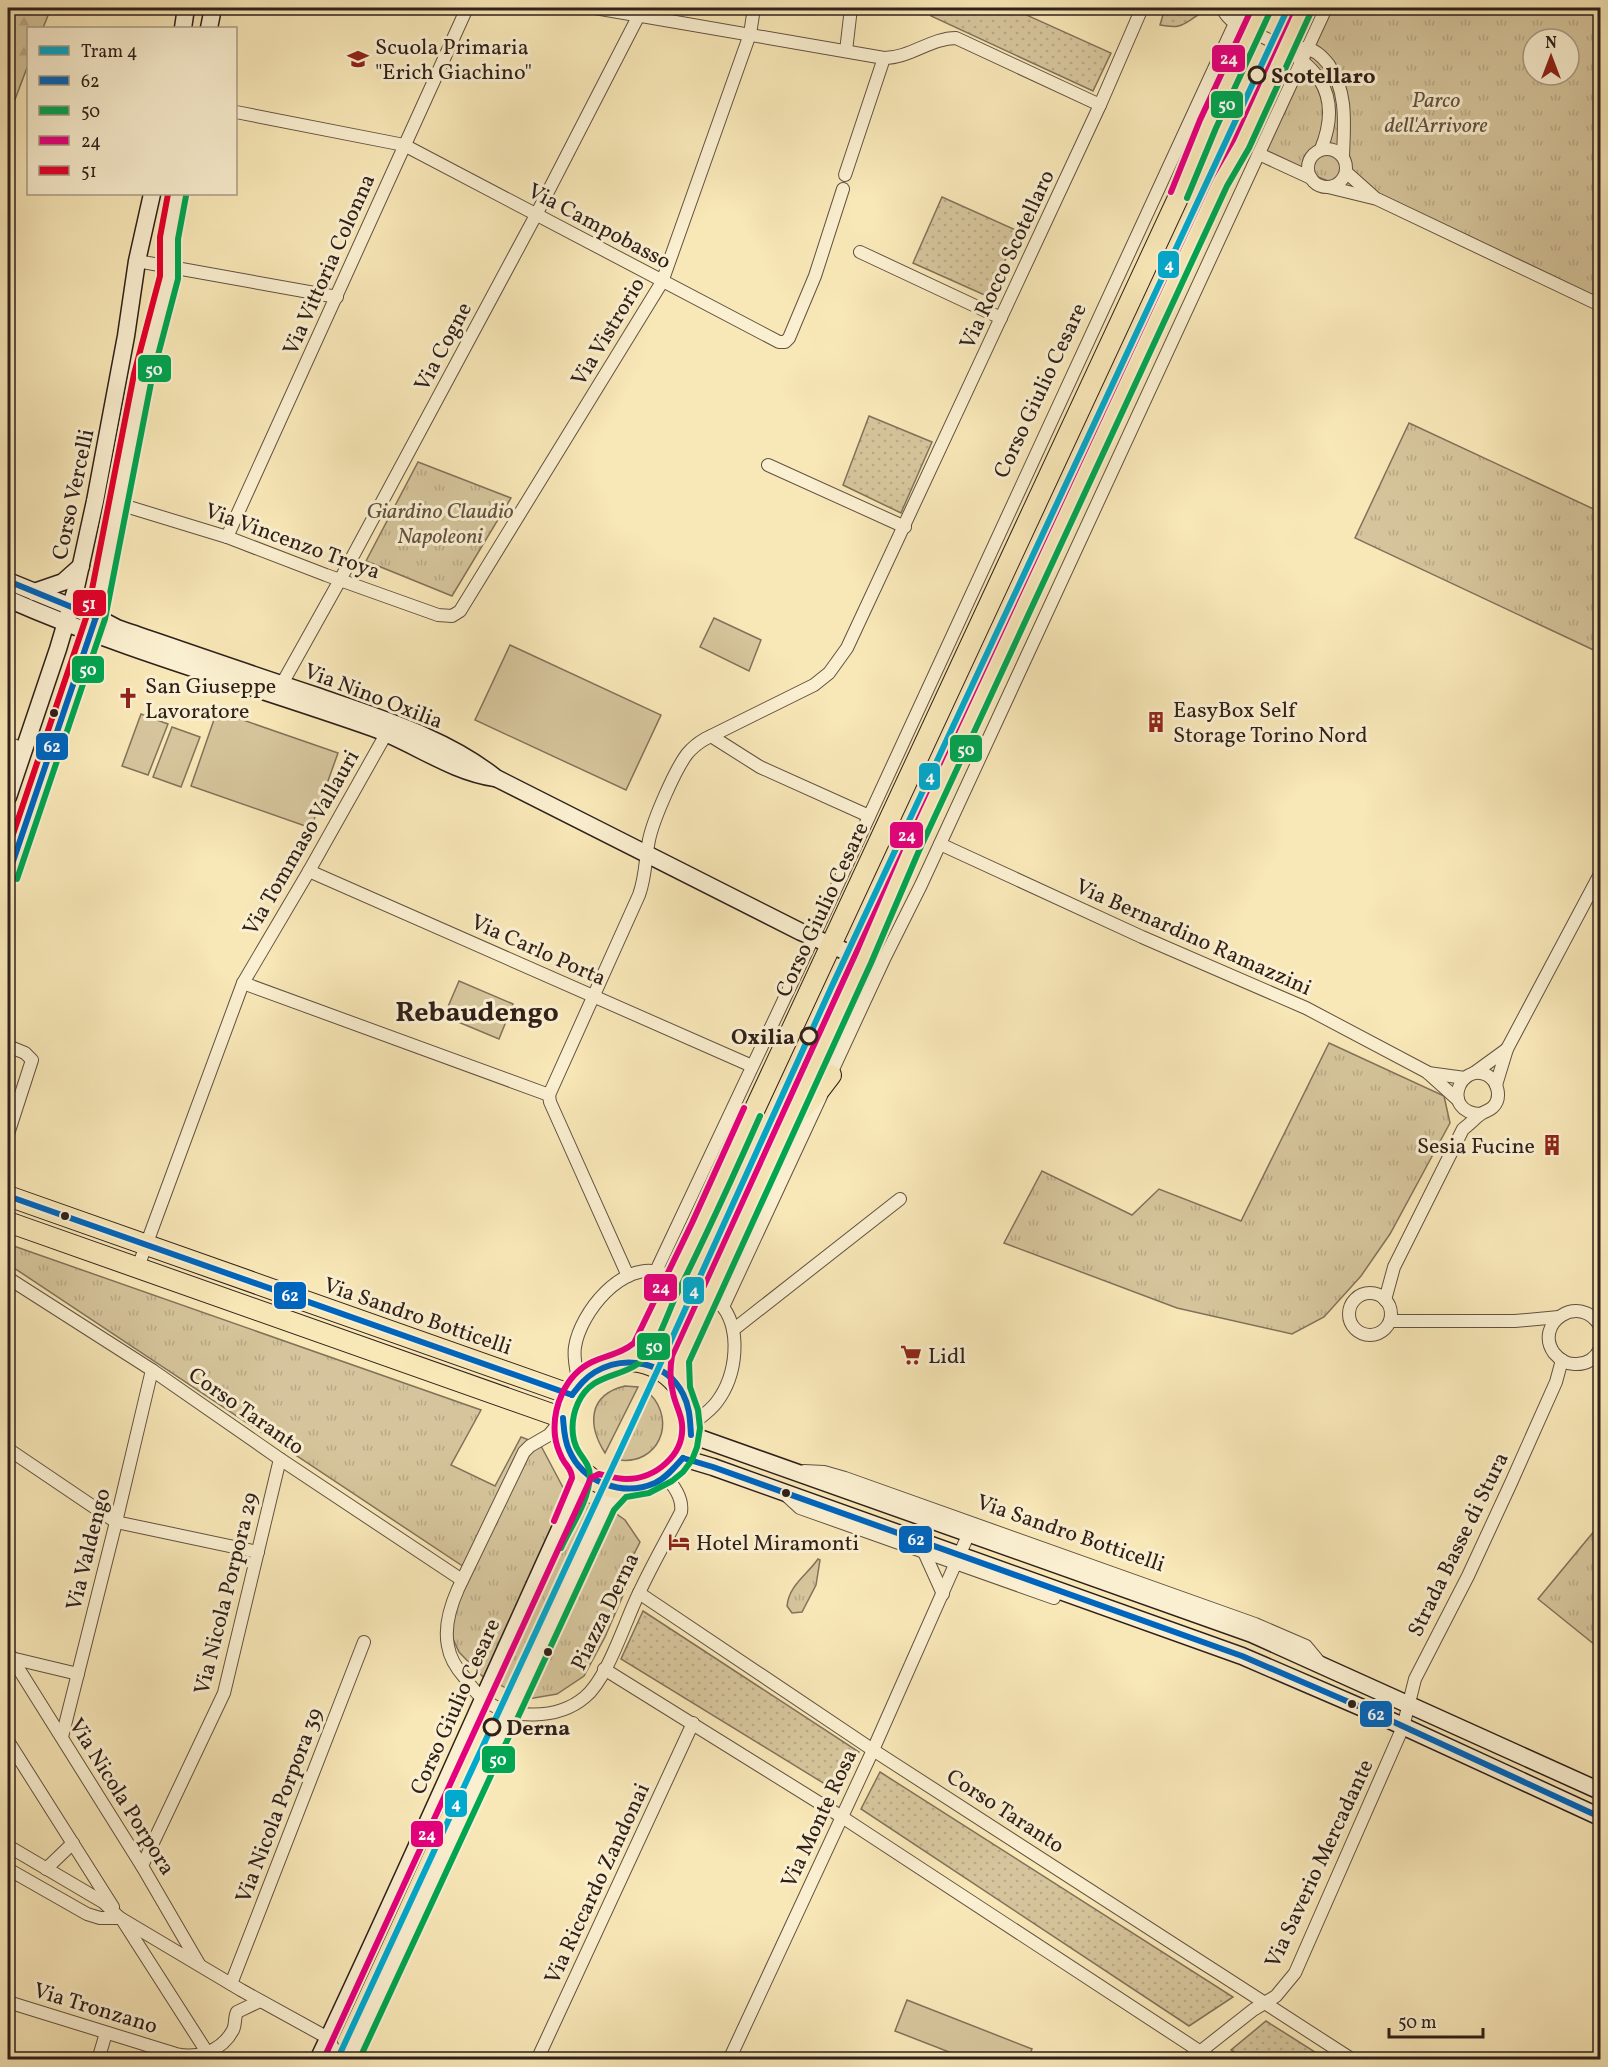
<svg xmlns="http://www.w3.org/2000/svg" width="1608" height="2067" font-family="Vollkorn,serif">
<defs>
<pattern id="grass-tufts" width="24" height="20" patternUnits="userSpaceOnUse" patternTransform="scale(1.5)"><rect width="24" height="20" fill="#d6c59c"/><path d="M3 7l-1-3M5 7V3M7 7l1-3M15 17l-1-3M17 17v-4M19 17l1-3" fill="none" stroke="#b8a986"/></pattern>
<pattern id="forest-firs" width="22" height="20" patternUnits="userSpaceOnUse" patternTransform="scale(1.5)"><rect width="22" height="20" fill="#d6c59c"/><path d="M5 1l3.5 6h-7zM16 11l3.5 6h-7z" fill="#b8a986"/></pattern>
<pattern id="garden-dots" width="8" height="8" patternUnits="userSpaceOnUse" patternTransform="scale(1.5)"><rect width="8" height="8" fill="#d6c59c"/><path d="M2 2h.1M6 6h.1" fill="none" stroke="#b8a986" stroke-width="1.8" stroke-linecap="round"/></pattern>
</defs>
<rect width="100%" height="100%" fill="#f8e7b7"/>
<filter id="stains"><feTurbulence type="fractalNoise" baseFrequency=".00333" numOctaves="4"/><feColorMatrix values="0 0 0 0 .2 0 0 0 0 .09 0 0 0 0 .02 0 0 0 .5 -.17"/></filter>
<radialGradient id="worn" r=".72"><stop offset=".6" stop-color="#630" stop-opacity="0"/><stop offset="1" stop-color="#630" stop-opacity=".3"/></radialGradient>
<g fill="url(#grass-tufts)" stroke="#82725b" stroke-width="1.5" fill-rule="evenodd">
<path d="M1320,8H1600V303L1400,209L1259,154ZM1533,39H1569V75H1533Z"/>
<polygon points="1409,423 1600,512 1600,653 1355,538"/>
<polygon points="418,462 511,498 452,596 366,561"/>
<polygon points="1329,1043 1444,1096 1450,1123 1390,1234 1361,1276 1324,1317 1292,1334 1177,1308 1004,1243 1042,1171 1132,1215 1159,1189 1241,1221"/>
<polygon points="8,1244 481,1410 451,1465 495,1486 521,1437 540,1444 567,1495 615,1513 625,1520 640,1542 631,1560 627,1586 605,1637 584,1676 557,1694 528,1699 482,1676 459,1652 450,1632 467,1569 8,1264"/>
<path d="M625,1386L638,1387L605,1453C588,1426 587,1395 625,1386Z"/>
<path d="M650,1394C677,1422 658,1465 619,1460Z"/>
<polygon points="1600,1524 1600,1649 1538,1599"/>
<path d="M818,1559L820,1560L816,1585L802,1612L792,1613L787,1606C789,1585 807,1575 818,1559Z"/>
</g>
<polygon fill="url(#forest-firs)" stroke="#82725b" stroke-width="1.5" points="8,8 51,8 43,28 28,28 28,65 8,118"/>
<g fill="url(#garden-dots)" stroke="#82725b" stroke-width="1.5">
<polygon points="935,8 1011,8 1111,53 1093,91 931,16"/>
<path d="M1165,8H1211C1207,10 1202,12 1198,15C1182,25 1181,29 1160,25Z"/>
<polygon points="942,197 1018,231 989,297 913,263"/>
<polygon points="869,416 932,442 901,513 843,485"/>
<polygon points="643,1611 859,1752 838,1792 621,1659"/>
<polygon points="880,1772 1233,1997 1189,2026 861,1809"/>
<polygon points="1266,2021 1326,2059 1245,2059 1231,2050"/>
</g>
<g fill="#d6c59c" stroke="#82725b" stroke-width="1.5">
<polygon points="714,618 761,640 749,671 700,647"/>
<polygon points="510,645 661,715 626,790 475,720"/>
<polygon points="217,711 338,753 311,828 191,786"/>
<polygon points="141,714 168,724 148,775 122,766"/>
<polygon points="172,727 200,737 181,787 153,777"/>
<polygon points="459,981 513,1004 499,1039 444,1016"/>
<polygon points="907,2000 1032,2049 1028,2059 967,2059 895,2031"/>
</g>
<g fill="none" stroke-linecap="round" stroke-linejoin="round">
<defs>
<g id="street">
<path d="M595,8L884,58C910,58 931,38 956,38L1100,105"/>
<path d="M1222,8C1230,25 1247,29 1263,37C1313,61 1345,90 1321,149"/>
<path d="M1302,48C1314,48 1322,56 1329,65C1348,93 1344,124 1343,157"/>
<polyline points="846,51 851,8"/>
<polyline points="236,112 404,145 779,342 785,342 789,338 815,276 843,189"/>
<circle cx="1327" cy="168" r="19"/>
<polyline points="1259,154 1311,178"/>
<polyline points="1346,172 1374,197"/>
<polyline points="845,175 884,58"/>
<polyline points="1328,187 1377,199 1600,305"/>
<polyline points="860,252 1001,318"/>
<polyline points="137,261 337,297"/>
<polyline points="768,465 905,527"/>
<polyline points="119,504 227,537 326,575 438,615 452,616 460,611 662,282 750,34 754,8"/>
<polyline points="227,537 467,8"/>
<polyline points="278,691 340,580 536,215 639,15"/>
<polyline points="711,736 760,767 869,816"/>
<polyline points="8,743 24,749"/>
<polyline points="940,844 1142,937 1306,1008 1427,1072 1458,1100"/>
<polyline points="309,871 752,1066"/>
<polyline points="243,983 549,1095"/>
<polyline points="8,1046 25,1053 32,1060 8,1134"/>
<polyline points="1428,1073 1465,1078"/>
<polyline points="1474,1073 1507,1049"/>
<polyline points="828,1080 885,957 921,885 1326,8"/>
<polyline points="1496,1085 1507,1049 1600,874"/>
<path d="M549,1095L639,895C646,876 645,859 649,840C653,820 675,770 687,754C692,748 698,743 705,739L814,685L829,673L847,648L1100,105L1142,8"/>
<polyline points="549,1095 550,1102 628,1276"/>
<polyline points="138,1267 243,983 309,871 390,727"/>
<polyline points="656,1271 813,938 1242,8"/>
<polyline points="8,1278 152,1370 280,1459 462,1580"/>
<circle cx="1370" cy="1314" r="21"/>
<path d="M1385,1300L1394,1267L1463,1129C1469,1125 1475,1118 1481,1114C1485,1111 1489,1111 1493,1107C1502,1098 1498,1081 1487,1075C1459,1062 1441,1112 1480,1114"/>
<polyline points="723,1307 821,1096"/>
<polyline points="1390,1321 1515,1321 1559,1317"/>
<path d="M1600,1326C1580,1292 1533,1323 1554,1353C1559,1359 1566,1364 1574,1364C1586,1365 1595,1359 1600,1349"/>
<polyline points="733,1330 900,1199"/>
<path d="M579,1384C577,1372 573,1359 575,1347C580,1313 623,1259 662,1273"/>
<path d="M563,1418L549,1435L530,1446L524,1452L458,1589C450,1607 444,1627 448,1646C450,1659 457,1669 465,1678C470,1685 476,1693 483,1699C510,1720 558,1720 585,1697C608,1678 625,1621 639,1593C652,1565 667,1539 681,1512C683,1499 674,1484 664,1477"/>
<path d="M691,1425C699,1418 709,1412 716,1403C737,1376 743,1328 719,1302"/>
<polyline points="8,1449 116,1522 258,1552"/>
<polyline points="804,1471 824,1472 845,1478 1255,1624 1306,1646 1321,1664"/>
<polyline points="788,1497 800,1508 1054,1598"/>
<polyline points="924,1552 943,1594"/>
<polyline points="639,1593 873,1750 1353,2060"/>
<polyline points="8,1652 142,1866 199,1964"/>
<polyline points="11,1658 78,1674"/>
<polyline points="604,1669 842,1817 1213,2060"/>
<polyline points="62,1737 116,1522 152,1370"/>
<polyline points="8,1741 113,1907"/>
<polyline points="8,1846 103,1902 120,1918 241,1990 328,2038 333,2048 352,2060"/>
<polyline points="142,1866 224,1693 280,1459"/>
<polyline points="8,1869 87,1914 100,1918 120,1918"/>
<polyline points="46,1869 73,1843"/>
<polyline points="123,1921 212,2060"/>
<polyline points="231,1984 364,1642"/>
<path d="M8,2002L176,2054C198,2059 222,2051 233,2030C236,2024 234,2018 237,2012L260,2001"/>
<polyline points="98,2060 106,2033"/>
<polyline points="537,2060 693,1723"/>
<polyline points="729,2060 873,1750 973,1524"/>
<polyline points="1186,2060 1201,2051 1253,2010 1276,1996 1295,1973 1403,1727 1415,1679 1468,1576 1511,1483 1556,1382 1562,1360"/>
</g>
<g id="secondary">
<polyline points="183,28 186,8"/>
<polyline points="209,28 213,8"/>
<path d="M8,581L96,617L117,628C184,651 250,674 317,696C378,718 445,737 496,778L801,932L863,959"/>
<polyline points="34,592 63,582 81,566"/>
<path d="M8,599C126,651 251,685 373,728C414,743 452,772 495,778"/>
<polyline points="8,797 58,649 75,592 95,501 126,336 137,261 152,194"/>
<polyline points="8,876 96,617 143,376 169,277 169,238 177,194"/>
<polyline points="691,1435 1252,1634 1600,1791"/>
<polyline points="683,1458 713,1467 1242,1656 1372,1712 1600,1817"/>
<path d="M318,2060C407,1873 489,1683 575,1496L581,1480L580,1468"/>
<polyline points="349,2060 606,1505 622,1488"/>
</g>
<g id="primary">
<polyline points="797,1114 815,1096 831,1075"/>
<polyline points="8,1196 572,1395"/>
<polyline points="8,1222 563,1418"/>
<circle cx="627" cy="1425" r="64"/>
<polyline points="623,1362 641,1349 700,1227 1191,170 1208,124 1262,8"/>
<polyline points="682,1392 680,1360 863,959 910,849 1219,182 1241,144 1303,8"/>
</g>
</defs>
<use href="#street" stroke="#615241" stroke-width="14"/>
<use href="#secondary" stroke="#2f201a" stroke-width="19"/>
<use href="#primary" stroke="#2f201a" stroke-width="22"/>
<use href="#street" stroke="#faefd0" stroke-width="12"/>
<use href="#secondary" stroke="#faefd0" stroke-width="16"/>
<use href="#primary" stroke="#f8e7b7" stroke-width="20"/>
<defs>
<g id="bus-1">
<polyline points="8,581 96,617"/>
<polyline points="8,876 96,617"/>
<polyline points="8,1196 572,1395"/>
<path d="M572,1395C579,1386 585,1378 595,1372C625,1354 667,1362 683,1394C690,1407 690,1421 691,1435"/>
<path d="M563,1418C564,1429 564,1439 569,1450C583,1483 623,1497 655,1483C666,1478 675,1467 683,1458"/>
<polyline points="683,1458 713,1467 1242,1656 1372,1712 1600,1817"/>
</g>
<g id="bus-2">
<polyline points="1187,198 1216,128 1270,12"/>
<polyline points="17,879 105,619 152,378 178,279 178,239 186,196"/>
<path d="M561,1548C571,1526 589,1501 590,1476C590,1466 584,1460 579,1452C570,1438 571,1418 578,1403C593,1370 625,1380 647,1356C657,1345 668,1313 675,1298C705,1238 733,1177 760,1116"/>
<polyline points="359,2060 614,1510 626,1497 649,1493 672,1481 683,1472 692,1460 697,1447 700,1428 698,1410 690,1387 689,1362 871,963 918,853 1227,186 1249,148 1311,12"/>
</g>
<g id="bus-3">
<polyline points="1171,192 1200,120 1252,8"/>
<path d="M554,1521L572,1478C572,1469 566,1466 562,1458C559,1452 556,1444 555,1436C552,1408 565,1375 592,1362C607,1355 621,1354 634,1343L692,1223L744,1108"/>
<path d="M325,2056L591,1478L599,1474C608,1476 617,1479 626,1479C655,1479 685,1455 682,1424C681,1413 675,1404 673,1393C670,1382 670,1368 672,1356L855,955L902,845L1211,178L1233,140L1293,8"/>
</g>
<polyline id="bus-4" points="8,849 87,615 134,374 160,276 160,237 168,194"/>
</defs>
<use href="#bus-1" stroke="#faefd0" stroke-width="10"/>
<use href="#bus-2" stroke="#faefd0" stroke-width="10"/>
<use href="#bus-3" stroke="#faefd0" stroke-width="10"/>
<use href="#bus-4" stroke="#faefd0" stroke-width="10"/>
<use href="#bus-1" stroke="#0065bd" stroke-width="6"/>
<use href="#bus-2" stroke="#00a651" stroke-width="6"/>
<use href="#bus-3" stroke="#e5007d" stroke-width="6"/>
<use href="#bus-4" stroke="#e4002b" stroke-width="6"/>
<defs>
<polyline id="tram-1" points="337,2060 658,1369 831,988 1288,8"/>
</defs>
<use href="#tram-1" stroke="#faefd0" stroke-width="10"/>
<use href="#tram-1" stroke="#00a9ce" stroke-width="6"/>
</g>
<defs>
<symbol id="school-bare" viewBox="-9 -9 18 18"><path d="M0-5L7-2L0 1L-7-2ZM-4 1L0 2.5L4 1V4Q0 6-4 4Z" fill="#8f2418" stroke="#faefd0" stroke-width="2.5" paint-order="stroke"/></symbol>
<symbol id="church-bare" viewBox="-9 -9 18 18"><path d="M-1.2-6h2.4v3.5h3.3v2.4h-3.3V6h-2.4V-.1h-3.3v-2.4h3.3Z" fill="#8f2418" stroke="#faefd0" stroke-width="2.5" paint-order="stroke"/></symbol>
<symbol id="building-bare" viewBox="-9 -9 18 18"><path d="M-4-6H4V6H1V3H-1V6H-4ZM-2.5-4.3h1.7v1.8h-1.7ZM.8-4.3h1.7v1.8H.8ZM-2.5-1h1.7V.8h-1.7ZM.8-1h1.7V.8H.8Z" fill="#8f2418" stroke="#faefd0" stroke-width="2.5" paint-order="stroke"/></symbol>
<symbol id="supermarket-bare" viewBox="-9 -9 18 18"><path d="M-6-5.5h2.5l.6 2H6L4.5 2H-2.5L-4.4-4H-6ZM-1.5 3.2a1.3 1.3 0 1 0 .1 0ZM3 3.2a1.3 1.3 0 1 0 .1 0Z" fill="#8f2418" stroke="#faefd0" stroke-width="2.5" paint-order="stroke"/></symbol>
<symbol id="hotel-bare" viewBox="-9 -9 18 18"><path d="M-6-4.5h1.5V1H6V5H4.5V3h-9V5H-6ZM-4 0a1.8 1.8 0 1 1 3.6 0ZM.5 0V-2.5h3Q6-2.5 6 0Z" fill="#8f2418" stroke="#faefd0" stroke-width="2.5" paint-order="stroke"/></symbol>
</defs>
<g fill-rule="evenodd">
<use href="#school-bare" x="343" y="44" width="30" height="30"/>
<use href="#church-bare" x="113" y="683" width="30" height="30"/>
<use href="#building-bare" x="1141" y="707" width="30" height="30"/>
<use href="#building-bare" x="1537" y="1130" width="30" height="30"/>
<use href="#supermarket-bare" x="896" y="1340" width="30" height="30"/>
<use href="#hotel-bare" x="664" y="1527" width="30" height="30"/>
</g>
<g fill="#faefd0" stroke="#2f201a" stroke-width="3">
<circle cx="1257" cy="75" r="8"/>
<circle cx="809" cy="1036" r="8"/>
<circle cx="492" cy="1727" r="8"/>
</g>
<g fill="#2f201a" stroke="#faefd0" stroke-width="2">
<circle cx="54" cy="713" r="5"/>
<circle cx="65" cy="1216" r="5"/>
<circle cx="786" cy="1493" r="5"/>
<circle cx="548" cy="1652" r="5"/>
<circle cx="1352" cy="1704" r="5"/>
</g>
<g text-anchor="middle" stroke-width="6" stroke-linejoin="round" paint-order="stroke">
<g font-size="22" fill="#2f201a" stroke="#faefd0" text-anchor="start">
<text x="375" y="54">Scuola Primaria<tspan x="375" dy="25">"Erich Giachino"</tspan></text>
<text x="145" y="693">San Giuseppe<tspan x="145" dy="25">Lavoratore</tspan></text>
<text x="1173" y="717">EasyBox Self<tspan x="1173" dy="25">Storage Torino Nord</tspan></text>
<text x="1535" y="1153" text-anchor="end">Sesia Fucine</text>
<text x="928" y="1363">Lidl</text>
<text x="696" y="1550">Hotel Miramonti</text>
</g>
<g font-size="22" font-weight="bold" fill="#2f201a" stroke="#faefd0" text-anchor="start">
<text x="1271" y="83">Scotellaro</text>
<text x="795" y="1044" text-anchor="end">Oxilia</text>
<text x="506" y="1735">Derna</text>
</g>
<g font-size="22" font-style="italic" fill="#615241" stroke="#faefd0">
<text x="1436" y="107">Parco<tspan x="1436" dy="25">dell'Arrivore</tspan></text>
<text x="440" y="518">Giardino Claudio<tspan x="440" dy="25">Napoleoni</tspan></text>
</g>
<g font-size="22" fill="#2f201a" stroke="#faefd0">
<text transform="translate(600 225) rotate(28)" y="8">Via Campobasso</text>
<text transform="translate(1006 259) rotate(-65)" y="8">Via Rocco Scotellaro</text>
<text transform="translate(328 264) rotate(-66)" y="8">Via Vittoria Colonna</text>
<text transform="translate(607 331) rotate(-59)" y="8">Via Vistrorio</text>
<text transform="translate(442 346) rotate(-62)" y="8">Via Cogne</text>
<text transform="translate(1039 390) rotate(-65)" y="8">Corso Giulio Cesare</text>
<text transform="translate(72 494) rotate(-78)" y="8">Corso Vercelli</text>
<text transform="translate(293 540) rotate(20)" y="8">Via Vincenzo Troya</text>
<text transform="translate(374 695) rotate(21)" y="8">Via Nino Oxilia</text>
<text transform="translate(300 842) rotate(-60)" y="8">Via Tommaso Vallauri</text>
<text transform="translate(821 909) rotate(-65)" y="8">Corso Giulio Cesare</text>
<text transform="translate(1194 936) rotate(24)" y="8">Via Bernardino Ramazzini</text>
<text transform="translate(539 949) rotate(24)" y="8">Via Carlo Porta</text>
<text transform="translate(418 1315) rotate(19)" y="8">Via Sandro Botticelli</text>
<text transform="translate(247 1410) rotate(35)" y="8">Corso Taranto</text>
<text transform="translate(1071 1532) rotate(19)" y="8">Via Sandro Botticelli</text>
<text transform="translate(1457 1544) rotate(-64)" y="8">Strada Basse di Stura</text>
<text transform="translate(87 1549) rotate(-76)" y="8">Via Valdengo</text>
<text transform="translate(225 1593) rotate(-76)" y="8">Via Nicola Porpora 29</text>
<text transform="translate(604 1611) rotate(-64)" y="8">Piazza Derna</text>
<text transform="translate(454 1706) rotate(-66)" y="8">Corso Giulio Cesare</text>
<text transform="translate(123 1796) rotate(58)" y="8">Via Nicola Porpora</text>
<text transform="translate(278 1805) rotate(-69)" y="8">Via Nicola Porpora 39</text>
<text transform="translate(1006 1810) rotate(33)" y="8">Corso Taranto</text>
<text transform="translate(818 1818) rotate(-65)" y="8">Via Monte Rosa</text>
<text transform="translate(1318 1863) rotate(-65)" y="8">Via Saverio Mercadante</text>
<text transform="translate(596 1883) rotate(-65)" y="8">Via Riccardo Zandonai</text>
<text transform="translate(96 2007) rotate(17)" y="8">Via Tronzano</text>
</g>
<g font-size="28" font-weight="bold" fill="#2f201a" stroke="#faefd0">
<text x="477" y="1021">Rebaudengo</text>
</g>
</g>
<g stroke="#faefd0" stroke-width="2">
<rect x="1211" y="44" width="35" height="29" rx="6" fill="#e5007d"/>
<rect x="1210" y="90" width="34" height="29" rx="6" fill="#00a651"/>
<rect x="1157" y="250" width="23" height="29" rx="6" fill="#00a9ce"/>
<rect x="137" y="354" width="35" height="29" rx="6" fill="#00a651"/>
<rect x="72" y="589" width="35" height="28" rx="6" fill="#e4002b"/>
<rect x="71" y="655" width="34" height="29" rx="6" fill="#00a651"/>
<rect x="35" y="732" width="34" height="29" rx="6" fill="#0065bd"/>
<rect x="949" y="734" width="34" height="29" rx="6" fill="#00a651"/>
<rect x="918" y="762" width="23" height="29" rx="6" fill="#00a9ce"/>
<rect x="889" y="821" width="35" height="28" rx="6" fill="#e5007d"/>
<rect x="643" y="1273" width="35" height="29" rx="6" fill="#e5007d"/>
<rect x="682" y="1276" width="23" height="29" rx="6" fill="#00a9ce"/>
<rect x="273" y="1281" width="34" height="29" rx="6" fill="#0065bd"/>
<rect x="636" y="1332" width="35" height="29" rx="6" fill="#00a651"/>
<rect x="898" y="1525" width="35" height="29" rx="6" fill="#0065bd"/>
<rect x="1359" y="1700" width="34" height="28" rx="6" fill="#0065bd"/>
<rect x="481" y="1745" width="35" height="29" rx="6" fill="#00a651"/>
<rect x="444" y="1789" width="24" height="29" rx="6" fill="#00a9ce"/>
<rect x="410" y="1820" width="34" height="28" rx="6" fill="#e5007d"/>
</g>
<g font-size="16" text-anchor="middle" font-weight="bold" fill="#fff">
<text x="1229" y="64">24</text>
<text x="1227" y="110">50</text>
<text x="1169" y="270">4</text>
<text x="154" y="375">50</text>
<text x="89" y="609">51</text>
<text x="88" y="675">50</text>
<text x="52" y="752">62</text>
<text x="966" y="755">50</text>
<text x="930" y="782">4</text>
<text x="907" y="841">24</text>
<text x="661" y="1293">24</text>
<text x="694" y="1296">4</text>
<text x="290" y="1301">62</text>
<text x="654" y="1352">50</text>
<text x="916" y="1545">62</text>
<text x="1376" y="1720">62</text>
<text x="498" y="1765">50</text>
<text x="456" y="1809">4</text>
<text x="427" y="1840">24</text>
</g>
<rect width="1608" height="2067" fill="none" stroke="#f8e7b7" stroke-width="30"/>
<rect x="9" y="9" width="1590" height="2049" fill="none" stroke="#2f201a" stroke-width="3"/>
<rect x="15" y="15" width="1578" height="2037" fill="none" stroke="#2f201a" stroke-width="1.5"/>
<rect x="27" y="27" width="210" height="168" fill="#faefd0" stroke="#a99c87" stroke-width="1.5"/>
<rect x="39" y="46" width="30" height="9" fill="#00a9ce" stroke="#a99c87" stroke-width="1.5"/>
<text x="81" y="57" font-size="18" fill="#2f201a">Tram 4</text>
<rect x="39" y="76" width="30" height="9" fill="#0065bd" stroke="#a99c87" stroke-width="1.5"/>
<text x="81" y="87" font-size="18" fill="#2f201a">62</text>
<rect x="39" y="106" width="30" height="9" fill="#00a651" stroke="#a99c87" stroke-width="1.5"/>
<text x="81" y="117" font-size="18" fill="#2f201a">50</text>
<rect x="39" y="136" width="30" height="9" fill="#e5007d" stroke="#a99c87" stroke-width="1.5"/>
<text x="81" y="147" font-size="18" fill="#2f201a">24</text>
<rect x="39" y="166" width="30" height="9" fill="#e4002b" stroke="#a99c87" stroke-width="1.5"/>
<text x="81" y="177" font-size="18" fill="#2f201a">51</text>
<g transform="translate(1551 57)"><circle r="28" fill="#faefd0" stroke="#a99c87" stroke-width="1.5"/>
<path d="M0-4.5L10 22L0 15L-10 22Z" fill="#8f2418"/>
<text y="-9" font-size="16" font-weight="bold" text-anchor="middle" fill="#2f201a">N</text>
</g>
<path d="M1389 2028v9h94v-9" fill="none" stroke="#2f201a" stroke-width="3"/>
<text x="1398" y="2028" font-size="18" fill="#2f201a" stroke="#faefd0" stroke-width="4.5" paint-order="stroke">50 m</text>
<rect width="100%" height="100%" filter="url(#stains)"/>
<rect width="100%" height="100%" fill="url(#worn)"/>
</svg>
